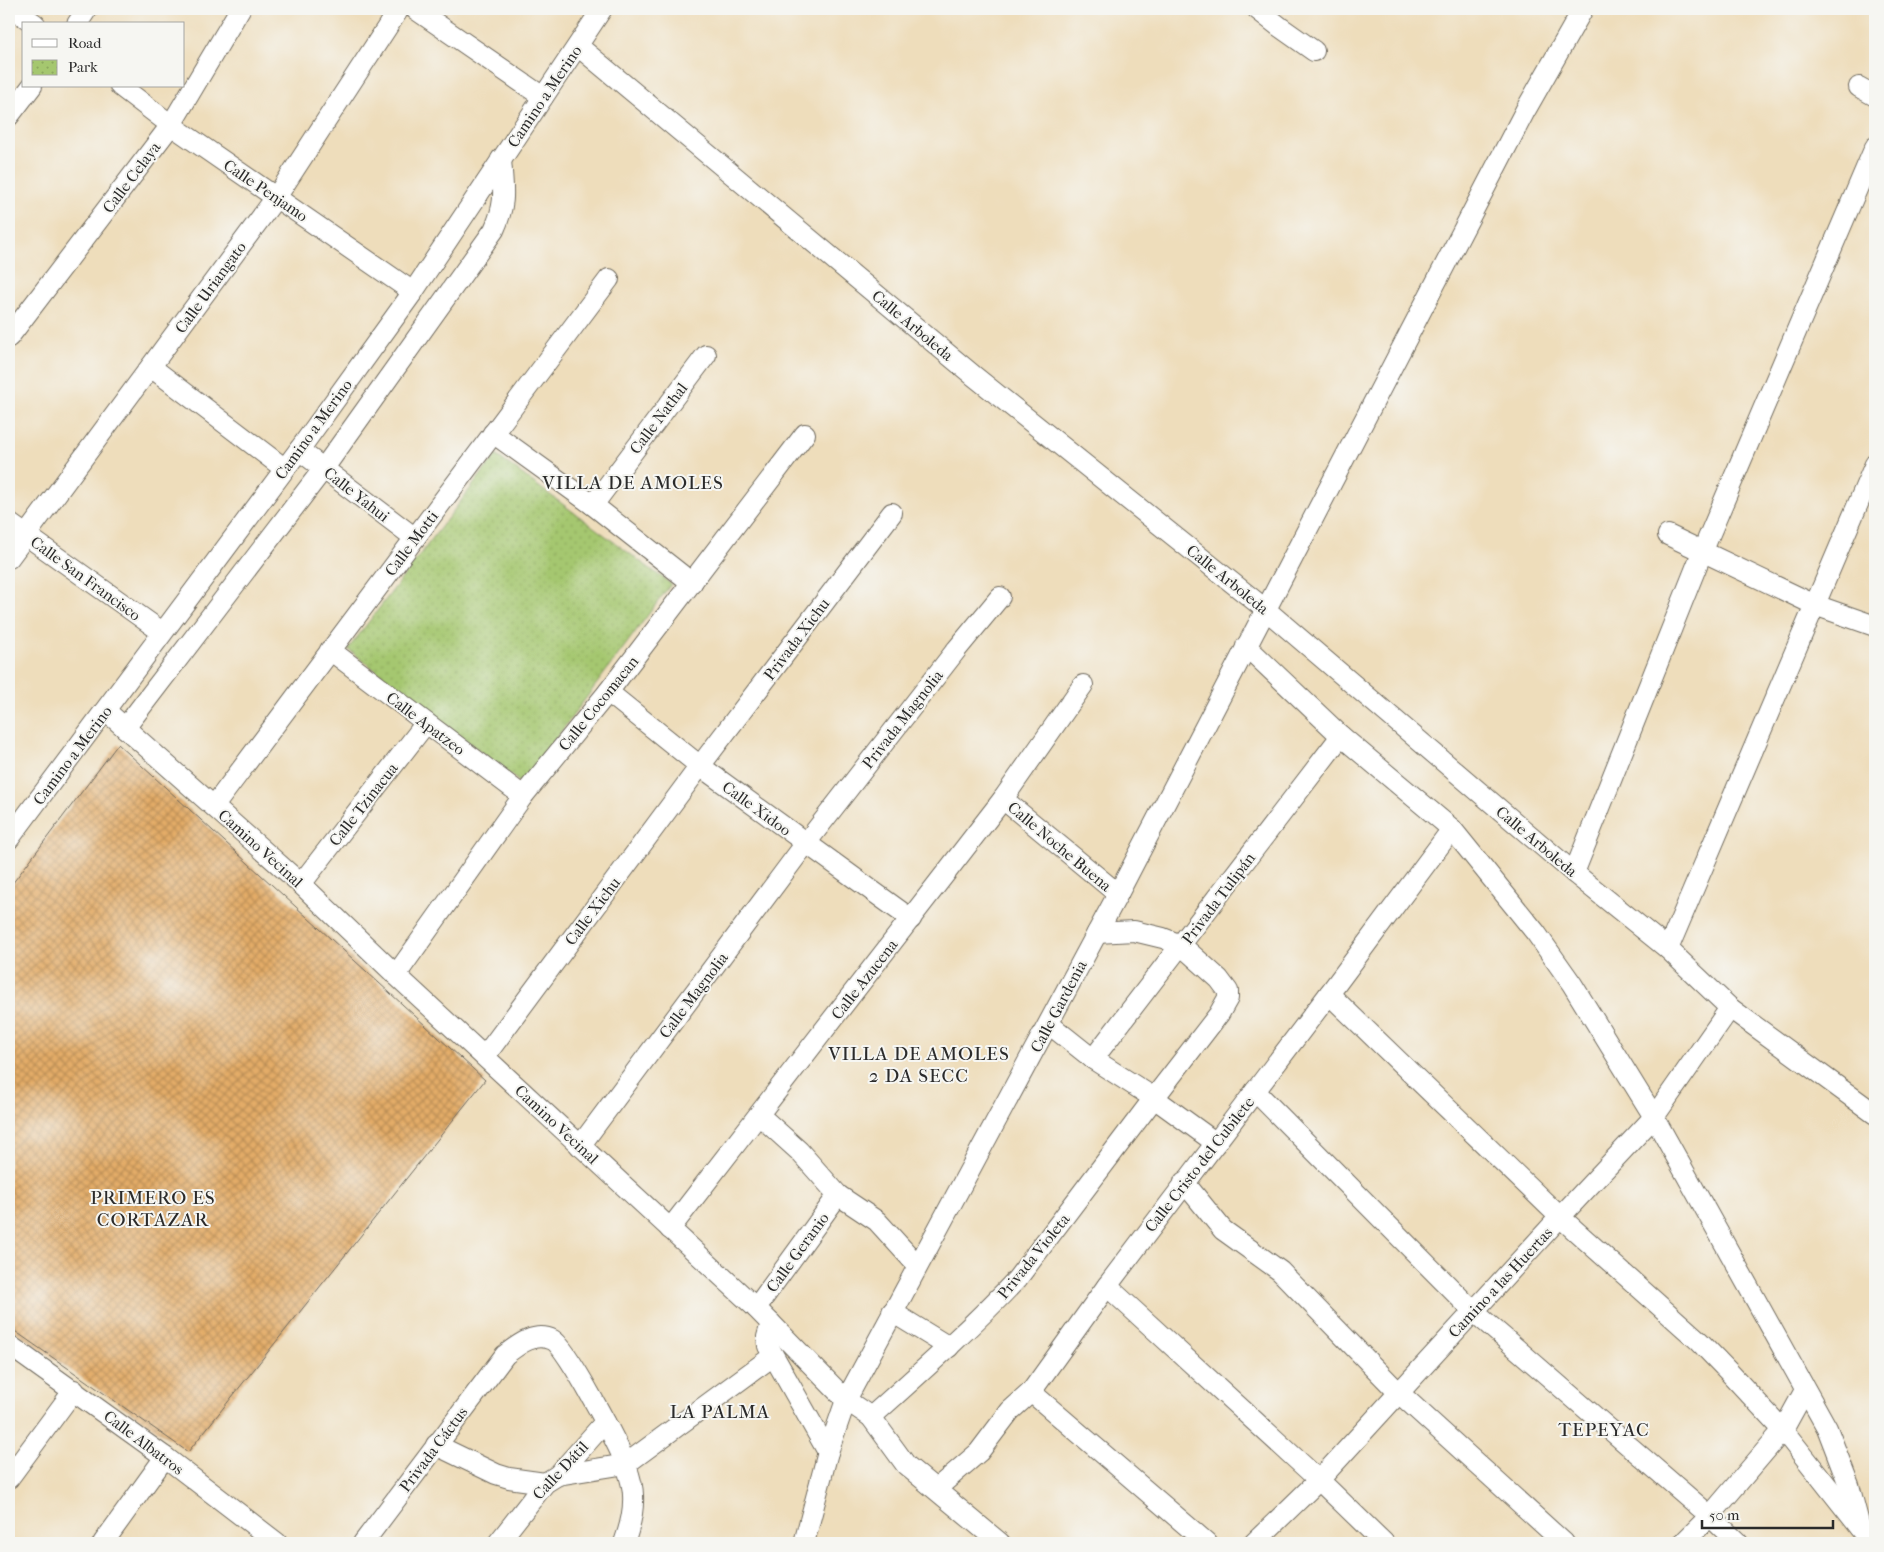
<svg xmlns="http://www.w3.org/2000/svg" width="1884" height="1552" font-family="'IM FELL French Canon',serif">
<defs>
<pattern id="park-dots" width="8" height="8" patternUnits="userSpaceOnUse" patternTransform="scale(1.25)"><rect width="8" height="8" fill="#a5c76f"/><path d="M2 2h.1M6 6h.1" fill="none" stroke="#8eab60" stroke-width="1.8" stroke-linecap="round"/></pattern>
<pattern id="building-cross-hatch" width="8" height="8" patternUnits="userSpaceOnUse" patternTransform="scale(1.25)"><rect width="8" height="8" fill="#e3ac67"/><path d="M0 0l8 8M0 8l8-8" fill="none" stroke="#b88c55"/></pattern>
</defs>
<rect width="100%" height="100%" fill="#f6f6f2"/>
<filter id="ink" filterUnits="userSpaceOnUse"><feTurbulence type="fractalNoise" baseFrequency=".02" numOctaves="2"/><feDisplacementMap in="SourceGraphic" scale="10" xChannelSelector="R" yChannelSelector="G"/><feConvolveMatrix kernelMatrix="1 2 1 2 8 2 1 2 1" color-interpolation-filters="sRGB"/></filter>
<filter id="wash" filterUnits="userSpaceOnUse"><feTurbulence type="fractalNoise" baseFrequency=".0096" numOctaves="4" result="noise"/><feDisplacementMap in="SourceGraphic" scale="20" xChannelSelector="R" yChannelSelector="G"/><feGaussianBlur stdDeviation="1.12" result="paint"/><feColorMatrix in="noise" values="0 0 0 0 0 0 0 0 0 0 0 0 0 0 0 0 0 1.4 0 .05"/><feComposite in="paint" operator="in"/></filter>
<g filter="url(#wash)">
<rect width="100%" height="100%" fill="#edb"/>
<polygon fill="url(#park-dots)" stroke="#68794d" points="496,455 671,584 522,784 348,649"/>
<g id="blocks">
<polygon fill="url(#building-cross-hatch)" points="118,744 485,1080 188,1452 9,1327 9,888"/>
</g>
</g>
<g filter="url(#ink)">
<use href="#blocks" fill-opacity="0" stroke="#6f695d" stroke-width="1"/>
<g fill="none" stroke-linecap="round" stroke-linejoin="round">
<defs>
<g id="minor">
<polyline points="13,9 35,24"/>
<polyline points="415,9 543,97"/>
<polyline points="1257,9 1280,27 1314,51"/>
<polyline points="77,24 87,9"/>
<polyline points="578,46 974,376 1265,609 1574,873 1668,949 1730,1008 1875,1114"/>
<polyline points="120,86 171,125 413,292"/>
<polyline points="1859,87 1875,96"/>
<polyline points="9,116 32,86"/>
<polyline points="9,337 171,125 240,9"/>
<polyline points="151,367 285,469"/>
<polyline points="493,433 593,505 692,583"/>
<polyline points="299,450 415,538"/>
<polyline points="593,505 706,355"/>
<polyline points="9,523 162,632"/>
<polyline points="1668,535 1815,605 1875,626"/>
<polyline points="9,558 277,196 399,9"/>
<polyline points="1246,646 1341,736 1452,829 1536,933 1572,984 1654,1117 1827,1428 1849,1485 1860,1527"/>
<polyline points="330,650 523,796"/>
<polyline points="608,692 700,766 911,919"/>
<polyline points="106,711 301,884 396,975 756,1308 846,1400 871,1417 906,1465 1000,1543"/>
<path d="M125,728L324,468L494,230C507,202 503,189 501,159"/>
<polyline points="1003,799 1118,894"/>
<polyline points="214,806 609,279"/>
<polyline points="9,839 299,450 413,292 602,9"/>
<polyline points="1574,873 1703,550 1875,147"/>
<polyline points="301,884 426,723"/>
<polyline points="1668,949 1875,464"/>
<polyline points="396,975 523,796 608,692 805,434"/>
<polyline points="1329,994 1560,1217 1699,1341 1729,1372 1783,1430 1866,1535 1875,1541"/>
<polyline points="1049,1024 1093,1059 1154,1098 1216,1143"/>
<polyline points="485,1056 700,766 892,513"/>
<polyline points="1093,1059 1341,736"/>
<polyline points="1255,1091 1473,1311 1710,1516 1738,1543"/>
<polyline points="759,1115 799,1151 838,1195 877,1221 917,1265"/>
<polyline points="580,1146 806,843 957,649 1000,597"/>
<polyline points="1184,1182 1223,1230 1280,1271 1398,1392 1564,1543"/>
<polyline points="670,1229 1003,799 1083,685"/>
<polyline points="1107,1286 1319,1480 1384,1543"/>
<polyline points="756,1308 838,1195"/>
<polyline points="892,1312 949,1347"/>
<polyline points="771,1323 767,1337 768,1346 828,1452"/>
<polyline points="9,1345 165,1457 277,1543"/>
<polyline points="1031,1392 1207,1543"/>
<path d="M871,1417C921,1372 971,1328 1017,1279L1154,1098L1219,1014L1228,998V991L1219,979L1181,945L1163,938L1134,931L1097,933"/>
<polyline points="436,1445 496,1474 509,1478 545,1483"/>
<polyline points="558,1475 626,1464 773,1356"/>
<polyline points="9,1478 74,1390"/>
<polyline points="936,1489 979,1452 1010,1411 1031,1392 1107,1286 1329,994 1452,829"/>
<polyline points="103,1543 165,1457"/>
<path d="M363,1543L505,1355C518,1345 535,1331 553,1340C567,1347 619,1446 626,1465C629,1474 633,1485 633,1495C634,1512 630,1527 624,1543"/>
<polyline points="498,1543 545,1483 558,1475 605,1422"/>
<polyline points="804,1543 828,1452 846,1400 1118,894 1525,111 1583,9"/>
<polyline points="1254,1543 1319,1480 1560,1217 1654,1117 1730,1008"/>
<polyline points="1683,1543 1710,1516 1783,1430 1805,1390"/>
</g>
</defs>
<use href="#minor" stroke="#6f695d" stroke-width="22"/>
<use href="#minor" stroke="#fff" stroke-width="20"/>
</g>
</g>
<g text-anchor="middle" stroke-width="4" stroke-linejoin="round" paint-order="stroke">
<g font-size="16" fill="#2b2b2b" stroke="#f6f6f2">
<text transform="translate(544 96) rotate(-56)" y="6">Camino a Merino</text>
<text transform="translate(131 177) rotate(-53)" y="6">Calle Celaya</text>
<text transform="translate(266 190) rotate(34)" y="6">Calle Penjamo</text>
<text transform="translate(210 287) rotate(-54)" y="6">Calle Uriangato</text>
<text transform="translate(913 325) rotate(40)" y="6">Calle Arboleda</text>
<text transform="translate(658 418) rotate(-53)" y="6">Calle Nathal</text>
<text transform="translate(313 429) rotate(-54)" y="6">Camino a Merino</text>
<text transform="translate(357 494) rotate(38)" y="6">Calle Yahui</text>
<text transform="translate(411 543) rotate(-53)" y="6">Calle Motti</text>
<text transform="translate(86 578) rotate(36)" y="6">Calle San Francisco</text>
<text transform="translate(1228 579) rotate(39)" y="6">Calle Arboleda</text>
<text transform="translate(796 639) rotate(-53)" y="6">Privada Xichu</text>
<text transform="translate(598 703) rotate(-51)" y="6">Calle Cocomacan</text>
<text transform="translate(902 719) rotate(-52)" y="6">Privada Magnolia</text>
<text transform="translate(426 723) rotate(37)" y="6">Calle Apatzeo</text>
<text transform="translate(72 755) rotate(-53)" y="6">Camino a Merino</text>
<text transform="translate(363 804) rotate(-52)" y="6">Calle Tzinacua</text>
<text transform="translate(757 808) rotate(36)" y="6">Calle Xidoo</text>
<text transform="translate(1537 841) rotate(40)" y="6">Calle Arboleda</text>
<text transform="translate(1060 846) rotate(40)" y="6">Calle Noche Buena</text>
<text transform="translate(261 848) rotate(42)" y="6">Camino Vecinal</text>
<text transform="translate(1218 898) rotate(-53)" y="6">Privada Tulipán</text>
<text transform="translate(592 911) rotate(-53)" y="6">Calle Xichu</text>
<text transform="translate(864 979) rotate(-52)" y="6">Calle Azucena</text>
<text transform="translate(693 995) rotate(-53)" y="6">Calle Magnolia</text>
<text transform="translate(1058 1006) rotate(-62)" y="6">Calle Gardenia</text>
<text transform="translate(557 1124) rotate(43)" y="6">Camino Vecinal</text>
<text transform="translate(1199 1164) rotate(-52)" y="6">Calle Cristo del Cubilete</text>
<text transform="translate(797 1252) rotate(-54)" y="6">Calle Geranio</text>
<text transform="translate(1033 1256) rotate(-51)" y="6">Privada Violeta</text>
<text transform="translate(1500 1282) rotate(-47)" y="6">Camino a las Huertas</text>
<text transform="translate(144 1442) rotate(37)" y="6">Calle Albatros</text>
<text transform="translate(433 1449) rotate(-53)" y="6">Privada Cáctus</text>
<text transform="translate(560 1470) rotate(-47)" y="6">Calle Dátil</text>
</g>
<g font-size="19" letter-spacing="1" fill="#2b2b2b" stroke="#f6f6f2">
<text x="633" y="489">VILLA DE AMOLES</text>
<text x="919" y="1060">VILLA DE AMOLES<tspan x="919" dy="22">2 DA SECC</tspan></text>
<text x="153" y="1204">PRIMERO ES<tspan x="153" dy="22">CORTAZAR</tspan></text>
<text x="720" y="1418">LA PALMA</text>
<text x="1604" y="1436">TEPEYAC</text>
</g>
</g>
<rect width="1884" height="1552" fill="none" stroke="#f6f6f2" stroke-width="30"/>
<rect x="22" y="22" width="162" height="65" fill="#f6f6f2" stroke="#a5a5a2"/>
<rect x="32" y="39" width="25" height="8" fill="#ffffff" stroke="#a5a5a2"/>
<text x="68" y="48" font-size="15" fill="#2b2b2b">Road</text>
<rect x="32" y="60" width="25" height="15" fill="url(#park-dots)" stroke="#a5a5a2"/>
<text x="68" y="72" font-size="15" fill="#2b2b2b">Park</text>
<path d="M1702 1520v8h131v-8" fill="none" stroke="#2b2b2b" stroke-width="2.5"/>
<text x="1709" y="1520" font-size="15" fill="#2b2b2b" stroke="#f6f6f2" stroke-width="4" paint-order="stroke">50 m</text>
</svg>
